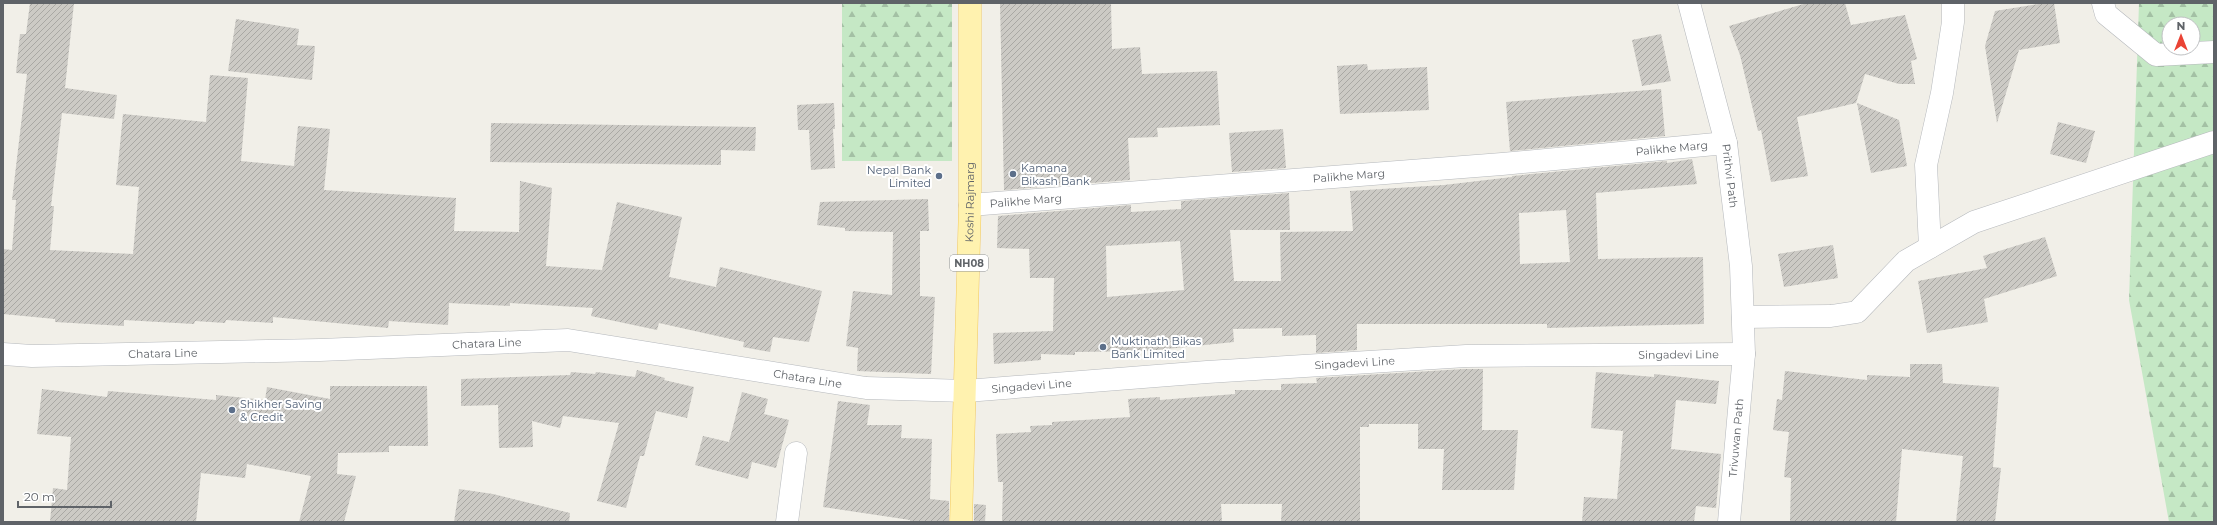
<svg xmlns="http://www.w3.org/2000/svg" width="2217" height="525" font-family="Montserrat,sans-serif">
<defs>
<pattern id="forest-firs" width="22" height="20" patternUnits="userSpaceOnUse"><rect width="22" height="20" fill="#c5e8c5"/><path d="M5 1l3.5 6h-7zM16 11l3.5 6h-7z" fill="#a3c0a4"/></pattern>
<pattern id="building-hatch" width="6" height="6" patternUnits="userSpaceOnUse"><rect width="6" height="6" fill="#cccac5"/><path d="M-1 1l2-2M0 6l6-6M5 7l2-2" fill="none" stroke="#a9a8a4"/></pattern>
</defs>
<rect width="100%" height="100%" fill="#f1efe8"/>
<g fill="url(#forest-firs)" fill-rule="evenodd">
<rect x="842" y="3" width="110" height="158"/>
<path d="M2139,3H2214V522H2169L2129,300ZM2169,24H2193V48H2169Z"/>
</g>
<g fill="url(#building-hatch)" fill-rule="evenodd">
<polygon points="30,3 74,3 65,88 117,95 114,119 62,113 51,206 54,206 50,250 133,254 139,187 116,185 123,114 206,122 210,75 248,78 241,161 294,166 298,126 330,129 324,190 456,198 454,231 519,232 520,181 552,188 546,266 602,270 617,202 682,217 669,277 716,287 720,267 822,291 809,342 773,337 770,352 743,347 744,342 659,323 657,330 591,316 593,308 510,303 510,306 449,303 448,325 389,321 388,328 273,317 273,323 226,320 225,323 195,321 194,324 124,320 124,326 55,322 55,319 3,314 3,249 12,250 16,200 12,200 27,74 16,73 20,34 26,34"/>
<polygon points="1000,3 1111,3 1112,49 1140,47 1142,74 1217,71 1220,125 1157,128 1158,137 1128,138 1130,180 1004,190"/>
<polygon points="1807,3 1845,3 1851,25 1905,15 1917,59 1911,61 1915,84 1899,84 1865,74 1856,103 1797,117 1808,176 1771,182 1761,130 1758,131 1740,55 1729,26"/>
<polygon points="2045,3 2054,3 2060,43 2019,50 1997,123 1985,46 1995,11"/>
<polygon points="236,19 299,29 297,45 315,46 312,80 228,71"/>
<polygon points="1661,34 1671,81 1642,86 1632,40"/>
<polygon points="1367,64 1368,70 1427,67 1429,110 1340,114 1337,66"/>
<polygon points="1661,89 1665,136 1510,151 1506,102"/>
<polygon points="834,103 835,129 833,129 835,168 811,170 809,130 798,130 797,105"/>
<polygon points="1857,103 1899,120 1907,166 1871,173"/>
<polygon points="2058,122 2095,131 2086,163 2050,154"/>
<polygon points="491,123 756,127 755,151 721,150 721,165 490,162"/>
<polygon points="1283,129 1286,168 1232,172 1229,133"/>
<path d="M1692,159L1697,184L1596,193L1598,259L1703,257L1704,324L1547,328V324H1357V350L1316,353V335L1282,336V328L1233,329L1234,342L1147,351L1075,352V355L1041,354V360L994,364L993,333L1053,331L1054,278H1030L1029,249L997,248L998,216L1131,205V212L1181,209V201L1289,193L1290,230H1230L1234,281H1281L1280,232L1353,231L1350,191L1444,185L1512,177V176L1667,161V163ZM1566,210L1570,262L1520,264L1519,213ZM1180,241L1184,290L1107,297L1106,246Z"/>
<polygon points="928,199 929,231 920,231 920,296 935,297 931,374 857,371 858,348 846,346 853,291 892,295 893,232 845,231 845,228 817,225 820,202"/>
<polygon points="2045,237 2057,276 1984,299 1988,322 1927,333 1918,281 1987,268 1983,256"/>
<polygon points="1833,245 1838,278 1784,287 1778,254"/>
<polygon points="1910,364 1942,364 1943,383 1999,387 1993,467 2001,468 1995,522 1956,522 1963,456 1902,449 1896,522 1790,522 1791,478 1784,477 1789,432 1773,430 1777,399 1782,400 1785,371 1867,380 1867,375 1910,377"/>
<polygon points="1464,369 1483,369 1482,430 1518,430 1514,490 1442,490 1444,449 1418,449 1418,424 1369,424 1369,427 1360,427 1360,522 1281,522 1282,504 1221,504 1222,522 1002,522 1003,482 998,482 996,434 1031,432 1030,426 1052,425 1052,422 1130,417 1128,399 1160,397 1160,400 1235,394 1235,390 1281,390 1281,384 1317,383 1316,378"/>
<polygon points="637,370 665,378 664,380 694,387 687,418 656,411 644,456 640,456 626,508 597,501 619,423 563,416 560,428 532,421 533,447 499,448 498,405 461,406 461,379 570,375 571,372 595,374 596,372 635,377"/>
<polygon points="1596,372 1654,377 1654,374 1719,381 1716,404 1676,400 1671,449 1721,454 1716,508 1696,506 1694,522 1582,522 1584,497 1617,499 1623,431 1591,428"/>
<polygon points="330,386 427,386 428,446 389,446 389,452 338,453 337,474 356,476 344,522 299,522 311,476 247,464 245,478 201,473 196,522 50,522 53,488 67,490 71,437 37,434 42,389 107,397 108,391 216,400 216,395 265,400 267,387 330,399"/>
<polygon points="742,392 768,399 764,414 789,420 776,468 752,462 748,479 695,465 703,436 729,442"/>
<polygon points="838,401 870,405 867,425 902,425 901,438 932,439 930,499 949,501 949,522 910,522 910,520 823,507"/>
<polygon points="459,489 493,494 570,513 569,522 454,522"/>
<polygon points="974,504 986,505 985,522 974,522"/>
</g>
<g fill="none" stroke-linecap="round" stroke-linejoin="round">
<defs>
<g id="street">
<path id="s1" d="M1689,3L1726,143L1741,266L1744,354L1729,522"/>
<polyline points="2103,3 2106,14 2156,55 2214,52"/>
<path id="s2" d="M970,205L1502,164L1726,143"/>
<polyline points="1930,247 1926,165 1942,93 1953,22 1953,3"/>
<polyline points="1743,317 1831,316 1857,312 1906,261 1974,222 2214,142"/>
<path id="s3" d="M3,354L32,356L320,350L568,340L866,388L966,391L1207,372L1466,356L1744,354"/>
<polyline points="787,522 796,453"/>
</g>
<g id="primary">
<path id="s4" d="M961,522L970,205V3"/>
</g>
</defs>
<use href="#street" stroke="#b5b8bc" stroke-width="23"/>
<use href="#primary" stroke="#f2c960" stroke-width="23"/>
<use href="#street" stroke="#fff" stroke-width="22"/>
<use href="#primary" stroke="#fff2af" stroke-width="22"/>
</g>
<g fill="#5c6f8a" stroke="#fff" stroke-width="1.5">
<circle cx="1013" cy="174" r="4"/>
<circle cx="939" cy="176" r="4"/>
<circle cx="1103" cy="347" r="4"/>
<circle cx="232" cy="410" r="4"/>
</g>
<g text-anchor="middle" stroke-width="4" stroke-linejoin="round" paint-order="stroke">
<rect fill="#fff" stroke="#8f9295" stroke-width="1" x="950" y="255" width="38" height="16" rx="3"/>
<g font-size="10" font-weight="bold" fill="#5f6368">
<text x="969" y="267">NH08</text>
</g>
<g font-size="11" fill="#5f6368" stroke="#fff">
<text dy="4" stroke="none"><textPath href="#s2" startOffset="704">Palikhe Marg</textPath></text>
<text dy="4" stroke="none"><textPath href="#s2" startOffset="380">Palikhe Marg</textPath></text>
<text dy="4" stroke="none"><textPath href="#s1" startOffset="178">Prithvi Path</textPath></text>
<text dy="4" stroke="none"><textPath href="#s2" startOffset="56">Palikhe Marg</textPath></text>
<text dy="4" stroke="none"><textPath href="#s4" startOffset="320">Koshi Rajmarg</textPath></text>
<text dy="4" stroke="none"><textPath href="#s3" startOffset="484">Chatara Line</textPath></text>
<text dy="4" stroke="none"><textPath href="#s3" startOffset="160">Chatara Line</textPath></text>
<text dy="4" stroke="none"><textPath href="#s3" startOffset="1681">Singadevi Line</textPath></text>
<text dy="4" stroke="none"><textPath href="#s3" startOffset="1357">Singadevi Line</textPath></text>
<text dy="4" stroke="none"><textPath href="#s3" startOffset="808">Chatara Line</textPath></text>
<text dy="4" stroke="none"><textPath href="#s3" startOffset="1033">Singadevi Line</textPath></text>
<text transform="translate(1736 438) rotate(-85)" y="4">Trivuwan Path</text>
</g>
<g font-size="11" fill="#4e5e75" stroke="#fff" text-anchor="start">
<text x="1021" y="172">Kamana<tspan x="1021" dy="13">Bikash Bank</tspan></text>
<text x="931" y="174" text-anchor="end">Nepal Bank<tspan x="931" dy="13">Limited</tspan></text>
<text x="1111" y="345">Muktinath Bikas<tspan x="1111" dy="13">Bank Limited</tspan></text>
<text x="240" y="408">Shikher Saving<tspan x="240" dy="13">&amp; Credit</tspan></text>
</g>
</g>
<rect width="2217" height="525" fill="none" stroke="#5f6368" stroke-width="8"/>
<g transform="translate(2181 36)"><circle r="19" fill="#ffffff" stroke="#bfc1c3"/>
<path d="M0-3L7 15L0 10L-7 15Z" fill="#ea4335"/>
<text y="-6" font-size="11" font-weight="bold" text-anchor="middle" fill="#5f6368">N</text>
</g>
<path d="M18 501v6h93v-6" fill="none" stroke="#5f6368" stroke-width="2"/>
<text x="24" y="501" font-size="12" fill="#5f6368" stroke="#ffffff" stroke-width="3" paint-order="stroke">20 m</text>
</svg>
